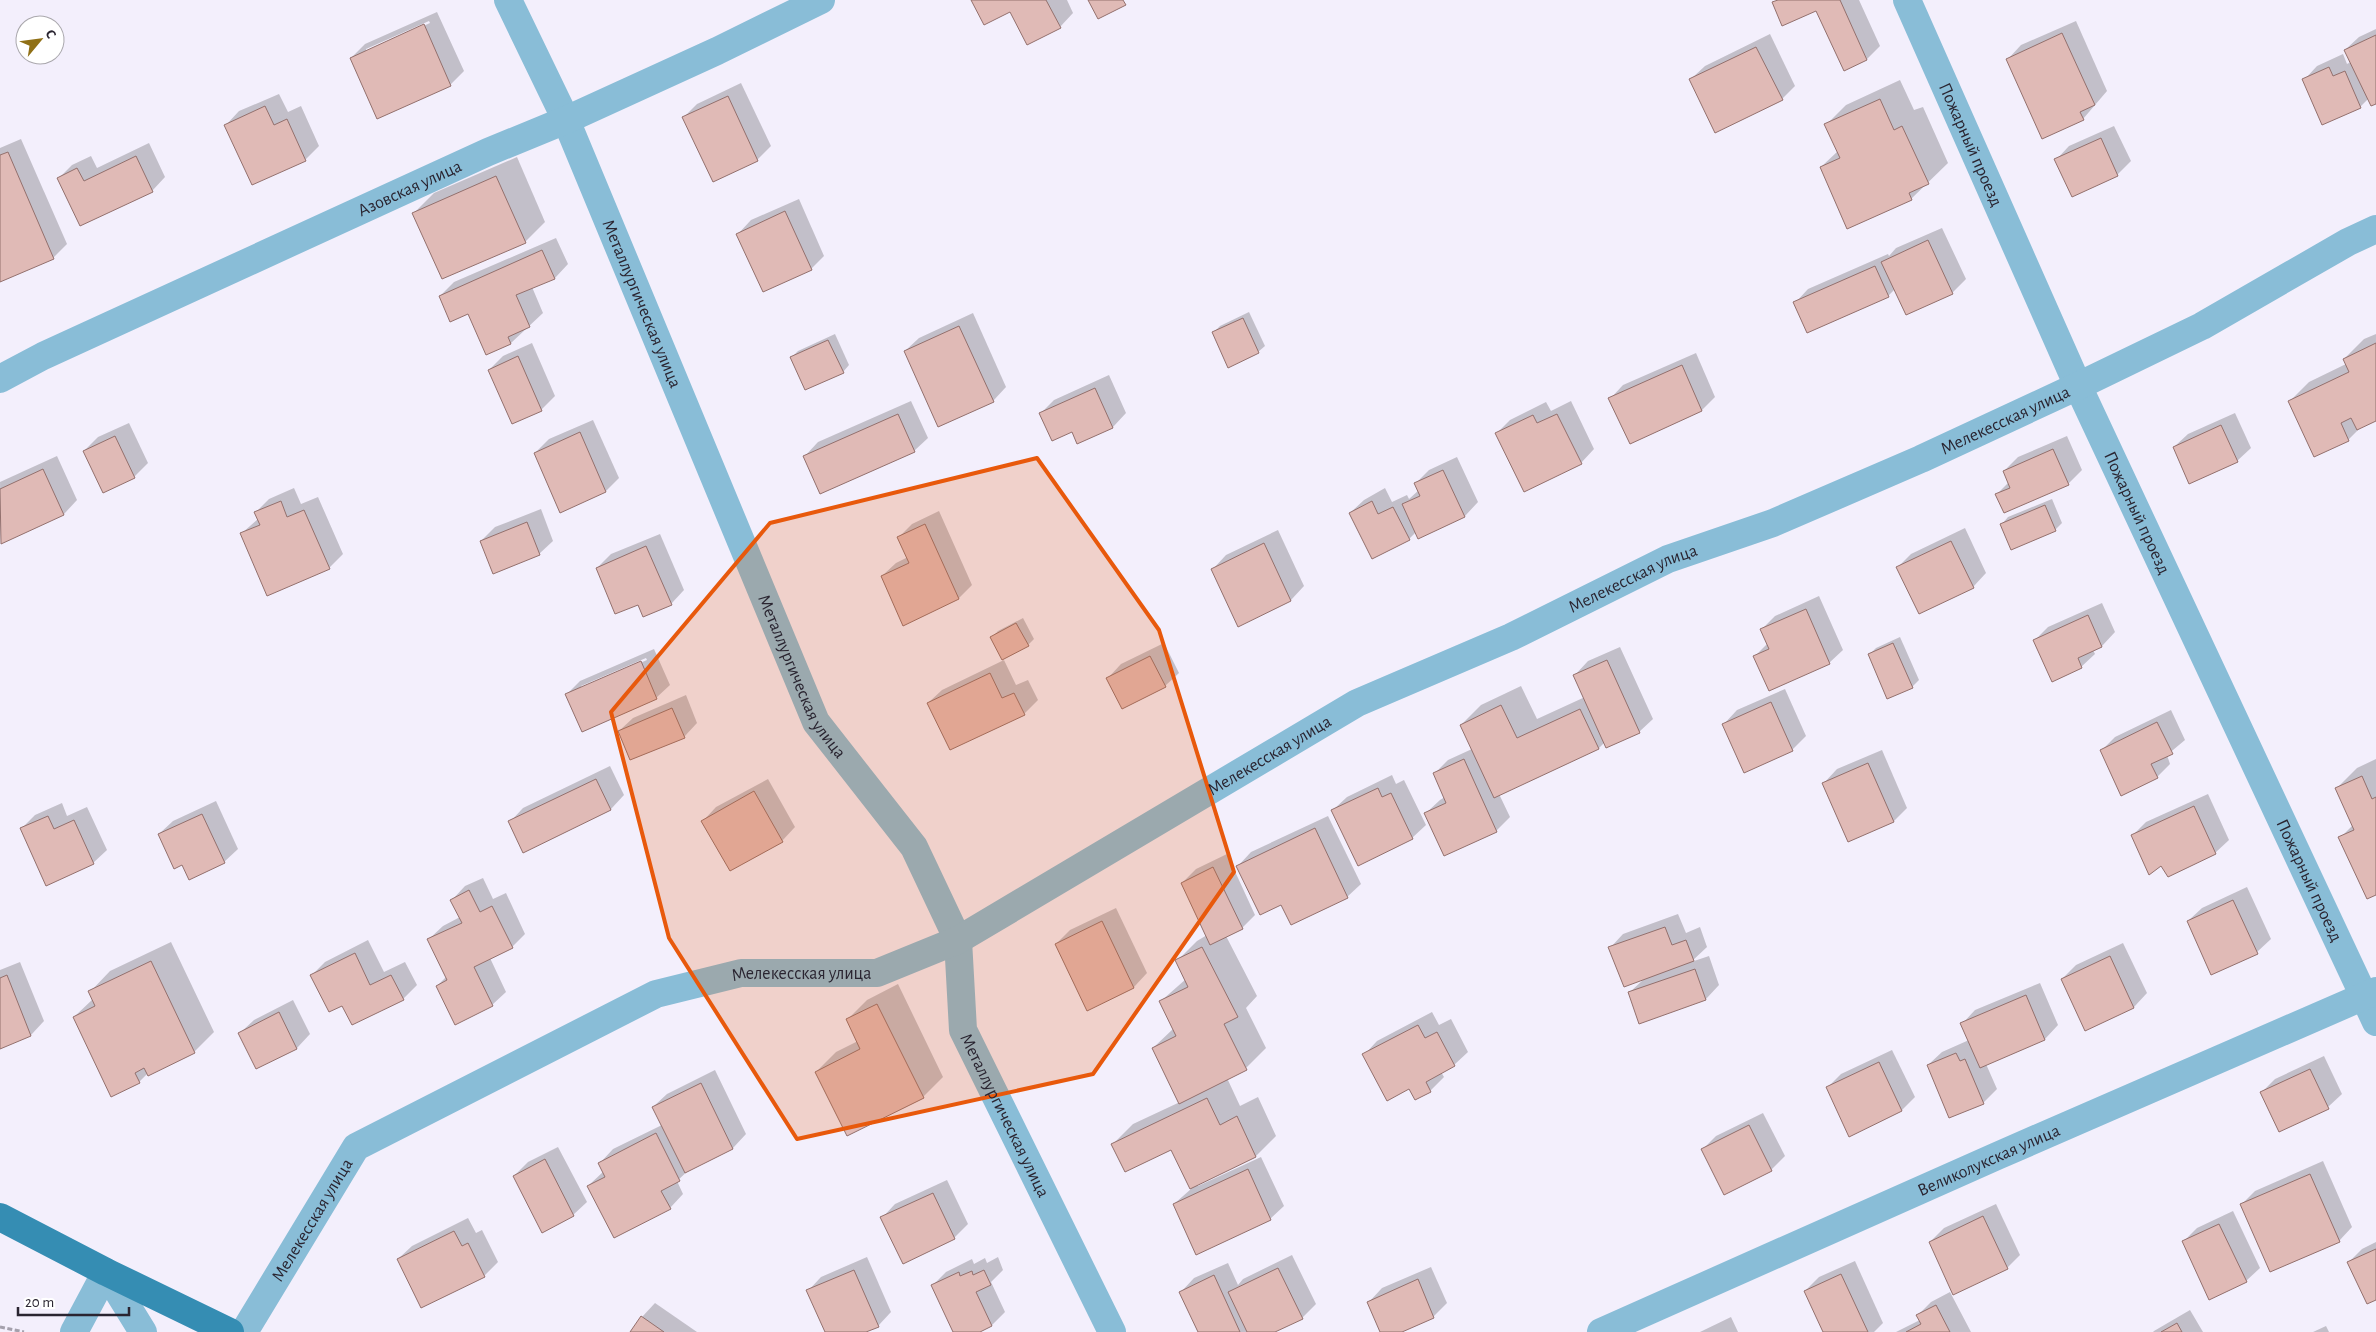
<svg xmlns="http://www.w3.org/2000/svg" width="2376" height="1332" font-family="'Alegreya Sans',sans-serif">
<rect width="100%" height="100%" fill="#f3effc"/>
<g fill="#0003" fill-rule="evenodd">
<polygon points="972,0 1067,0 1073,13 1060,27"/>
<polygon points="1777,0 1859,0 1880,46 1867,59 1817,9 1774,3"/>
<path d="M437,12L464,71L450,85L378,117L351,58L365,44ZM429,21L430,23L366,52V49Z"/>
<polygon points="2076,21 2107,91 2083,119 2008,59 2021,45"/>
<polygon points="2376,29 2376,102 2369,98 2360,107 2304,80 2317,66 2343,54 2347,64 2351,62 2345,50 2359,37"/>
<polygon points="1770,34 1795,86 1782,99 1691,79 1705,66"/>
<polygon points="1900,80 1914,110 1923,107 1948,163 1911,199 1821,167 1838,151 1826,125 1846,105"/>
<polygon points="741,83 771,146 757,160 684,117 697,104"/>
<polygon points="279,94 288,112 301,106 319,146 305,160 226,125 239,111"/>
<polygon points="2114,126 2131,161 2117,175 2056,160 2069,146"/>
<polygon points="21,139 67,244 53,258 0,281 0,148"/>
<polygon points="149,143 165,177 152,191 59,178 72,165 91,156 97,168"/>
<polygon points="517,157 545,222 525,242 414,213 434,193"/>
<polygon points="799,199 824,256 811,269 738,234 751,220"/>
<polygon points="1942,228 1966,279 1952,293 1895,289 1888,296 1795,303 1808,289 1888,254 1889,256 1896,248"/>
<polygon points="556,238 568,264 555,278 532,287 543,313 511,343 487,353 469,312 440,296 454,282"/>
<polygon points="1249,312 1265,346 1258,352 1213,333 1220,326"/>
<polygon points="973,313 1006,387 993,401 905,351 919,338"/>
<polygon points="835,334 849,365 843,372 791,358 798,351"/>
<polygon points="2376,334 2376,420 2362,426 2348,440 2289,402 2309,382 2346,364 2344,359 2364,339"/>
<polygon points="532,343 555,396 541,410 489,370 503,356"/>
<polygon points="1696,353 1715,397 1702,410 1630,443 1610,399 1623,385"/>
<polygon points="1109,375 1126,413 1113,427 1078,443 1073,431 1041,413 1054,400"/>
<polygon points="911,401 928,438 914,451 805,456 818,442"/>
<polygon points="1571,401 1594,449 1581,463 1497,433 1510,420 1546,402 1551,411"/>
<polygon points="2235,413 2251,448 2237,461 2174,447 2188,434"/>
<polygon points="593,420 619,478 606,491 561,511 535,453 549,439"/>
<polygon points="129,423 148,463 134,477 84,451 98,437"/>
<polygon points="2067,436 2082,470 2068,484 1997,494 2009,482 2004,471 2018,457"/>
<polygon points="57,456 77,500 64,514 1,543 0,482"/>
<polygon points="1457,457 1478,502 1465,516 1419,537 1416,532 1409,539 1350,513 1364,500 1385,488 1392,502 1407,495 1409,499 1419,490 1416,483 1429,470"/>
<polygon points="294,488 301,504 318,497 343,554 329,568 242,533 258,519 255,513 269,499"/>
<polygon points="2052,499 2062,523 2055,530 2002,524 2008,517"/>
<polygon points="541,509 553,541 539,554 481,541 495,527"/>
<polygon points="939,511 972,585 959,598 882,576 896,563 908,557 898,538 912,524"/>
<polygon points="1965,528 1986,573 1973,587 1898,567 1911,554"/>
<polygon points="1278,530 1304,586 1291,600 1239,625 1213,569 1226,555"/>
<polygon points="660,534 684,590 671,604 638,603 597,568 611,554"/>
<polygon points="1819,596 1843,650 1829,663 1755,656 1768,643 1762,629 1775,616"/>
<polygon points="2102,603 2115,632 2102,646 2093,650 2095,654 2081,667 2035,640 2048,627"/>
<polygon points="1023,618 1034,639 1028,645 1003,658 1016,685 1028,680 1038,700 1024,714 928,703 942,690 1004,660 992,637 998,631"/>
<polygon points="1900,637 1919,680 1912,687 1869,655 1876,648"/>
<polygon points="1164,643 1179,673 1165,686 1108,678 1121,664"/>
<polygon points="1620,647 1653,719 1639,732 1605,742 1599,748 1499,794 1510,817 1496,831 1426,813 1440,800 1445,797 1434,774 1448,760 1472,749 1461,725 1481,705 1521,686 1537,719 1585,697 1575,675 1588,661"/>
<path d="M654,649L670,685L656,698L567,694L580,681ZM646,658L647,660L581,688V686Z"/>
<polygon points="1785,689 1806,736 1792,750 1724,724 1737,710"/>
<polygon points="686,695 697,723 684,737 619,731 633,718"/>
<polygon points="2171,710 2185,740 2167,755 2170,764 2157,777 2101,751 2115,737"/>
<polygon points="1882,750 1907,808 1894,821 1824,783 1837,769"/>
<polygon points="2376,759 2376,894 2340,838 2353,825 2337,788 2357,768"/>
<polygon points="610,766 624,795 611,809 524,851 510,822 523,808"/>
<polygon points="1392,775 1396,784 1404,780 1426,825 1412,838 1333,810 1347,797"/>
<polygon points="768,779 795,827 782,841 703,821 716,807"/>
<polygon points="2208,794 2229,840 2215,853 2162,864 2132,836 2146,822"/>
<polygon points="216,801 238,849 224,862 182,864 159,834 173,821"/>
<polygon points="62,803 67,816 87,807 107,850 93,863 22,828 35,815"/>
<polygon points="1328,816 1361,884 1347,897 1282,903 1238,866 1251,852"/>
<polygon points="1227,854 1255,915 1242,928 1226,936 1257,996 1246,1008 1266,1048 1246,1068 1227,1078 1240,1106 1258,1097 1276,1136 1256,1156 1197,1184 1198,1186 1261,1157 1284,1206 1270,1219 1174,1204 1191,1189 1172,1148 1113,1144 1133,1124 1180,1102 1153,1048 1174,1028 1161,1001 1186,979 1177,961 1197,941 1207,935 1182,883 1196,869"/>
<polygon points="483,878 493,899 506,893 525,934 512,947 490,958 506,992 492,1005 437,986 447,976 429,939 443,926 460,917 452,900 465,886"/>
<polygon points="2247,887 2271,939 2257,952 2188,921 2202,908"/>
<polygon points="1116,908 1147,973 1134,987 1087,1009 1056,944 1070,930"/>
<polygon points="1678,914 1686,933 1700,927 1707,947 1691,962 1709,956 1719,985 1706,999 1629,993 1644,979 1610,948 1623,934"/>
<polygon points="368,940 384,972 405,962 417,985 403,999 343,1004 312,975 325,962"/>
<polygon points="171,942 214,1032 194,1052 148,1073 139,1082 74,1017 93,999 90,992 110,971"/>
<polygon points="2123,943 2147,993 2134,1007 2086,1029 2062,979 2076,965"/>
<polygon points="20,962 44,1021 31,1035 0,1047 0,970"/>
<polygon points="2040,983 2058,1025 2045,1039 1986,1064 1997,1089 1983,1103 1928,1065 1942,1052 1969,1040 1962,1024 1975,1010"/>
<polygon points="898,984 943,1077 923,1097 816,1072 836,1052 858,1041 847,1020 867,1000"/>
<polygon points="293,1000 310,1034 297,1048 257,1068 240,1033 254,1020"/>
<polygon points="1432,1012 1439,1025 1451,1019 1468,1052 1454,1065 1441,1072 1444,1077 1430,1091 1410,1087 1364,1055 1377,1041"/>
<polygon points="1892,1050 1915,1097 1902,1110 1828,1087 1841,1074"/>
<polygon points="2324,1056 2342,1094 2328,1107 2262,1092 2275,1079"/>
<polygon points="715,1070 746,1134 733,1148 691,1168 677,1181 683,1194 670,1208 588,1186 604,1171 600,1163 613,1149 662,1125 653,1107 667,1094"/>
<polygon points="1763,1113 1785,1156 1771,1170 1703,1149 1716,1136"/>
<polygon points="558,1147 587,1202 573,1215 514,1176 528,1162"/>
<polygon points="2323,1161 2352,1227 2339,1241 2242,1204 2255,1191"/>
<polygon points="947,1180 968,1224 954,1238 903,1262 882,1218 895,1204"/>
<polygon points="1996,1204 2020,1255 2007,1268 1930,1242 1944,1228"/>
<polygon points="2233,1211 2260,1268 2246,1281 2183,1242 2197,1228"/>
<polygon points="468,1218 476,1233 482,1230 498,1262 484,1276 422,1306 398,1259 412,1246"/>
<polygon points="2376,1242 2376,1299 2349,1262 2362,1249"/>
<polygon points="1292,1255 1316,1304 1302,1318 1272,1332 1199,1332 1181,1292 1194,1278 1228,1263 1238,1285 1243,1279"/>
<polygon points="867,1257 891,1312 878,1326 863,1332 826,1332 808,1291 821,1277"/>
<polygon points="998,1257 1003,1270 991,1282 1005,1312 992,1325 977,1332 955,1332 932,1286 946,1272 972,1259 974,1264 985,1258 987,1263"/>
<polygon points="1855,1261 1883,1323 1874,1332 1824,1332 1805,1291 1819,1277"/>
<polygon points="1431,1267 1447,1303 1433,1317 1399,1332 1381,1332 1369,1302 1382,1288"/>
<polygon points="1950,1292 1971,1332 1896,1332 1920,1320 1918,1315 1931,1302"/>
<polygon points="655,1303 697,1332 631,1332 642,1317"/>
<polygon points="2190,1310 2203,1332 2153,1332 2154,1331"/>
<polygon points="1731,1317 1738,1332 1700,1332"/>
<polygon points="2326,1326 2329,1332 2313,1332"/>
</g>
<g fill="#e0bab6" stroke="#93706d">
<polygon points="971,0 1046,0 1061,28 1027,45 1010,12 984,25"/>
<polygon points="1088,0 1123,0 1126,5 1098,19"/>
<polygon points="1778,0 1840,0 1867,60 1844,71 1816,11 1782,26 1772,2"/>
<polygon points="424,24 451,86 377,119 350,58"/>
<polygon points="2062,33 2095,105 2080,112 2084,120 2042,139 2006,59"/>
<polygon points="2376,35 2376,104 2371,106 2344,50"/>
<polygon points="1756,47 1783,100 1715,133 1689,79"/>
<polygon points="2329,67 2333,76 2345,71 2361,108 2322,125 2302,79"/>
<polygon points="728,96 758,161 713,182 682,117"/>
<polygon points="1880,99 1894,130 1902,126 1929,184 1909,193 1912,200 1847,229 1820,167 1840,158 1824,124"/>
<polygon points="265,106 274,125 287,119 306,161 252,185 224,125"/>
<polygon points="2101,138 2118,176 2072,197 2054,159"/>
<polygon points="8,152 54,259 0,282 0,155"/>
<polygon points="136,156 153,192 80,226 57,178 77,168 84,181"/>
<polygon points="496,176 526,243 442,279 412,213"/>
<polygon points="785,211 812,270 763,292 736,234"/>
<polygon points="1928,240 1953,294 1906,315 1881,262"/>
<polygon points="542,250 555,279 516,295 530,327 508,337 511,344 486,355 468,314 450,322 439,296"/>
<polygon points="1875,266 1889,297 1807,333 1793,302"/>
<polygon points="1243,318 1259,353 1228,368 1212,332"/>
<polygon points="959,326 994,402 938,427 904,351"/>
<polygon points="828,340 844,373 805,390 790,357"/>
<polygon points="2376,343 2376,421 2357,430 2351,418 2341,423 2349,441 2314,457 2288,401 2349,372 2343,359"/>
<polygon points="518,356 542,411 512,424 488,370"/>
<polygon points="1682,365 1702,411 1630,444 1608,398"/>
<polygon points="1095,388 1113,428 1077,444 1072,432 1052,441 1039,413"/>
<polygon points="898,414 915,452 820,494 803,456"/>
<polygon points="1557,414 1582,464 1524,492 1495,433 1533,415 1537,423"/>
<polygon points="2221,425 2238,462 2189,484 2173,447"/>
<polygon points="580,432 606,492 560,513 534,453"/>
<polygon points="115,436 135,478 103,493 83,451"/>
<polygon points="2053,449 2069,485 2004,513 1995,494 2010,488 2003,471"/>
<polygon points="43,469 64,515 1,544 0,489"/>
<polygon points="1443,470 1465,517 1418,539 1402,504 1420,496 1414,483"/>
<polygon points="281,501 287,517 304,510 330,569 267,596 240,533 260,525 254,512"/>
<polygon points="1372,501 1378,514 1393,507 1410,540 1372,559 1349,513"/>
<polygon points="2045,505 2056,531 2011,550 2000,524"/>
<polygon points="527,522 540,555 493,574 480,541"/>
<polygon points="925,524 959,599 903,626 881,576 909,563 897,537"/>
<polygon points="1951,541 1974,588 1919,614 1896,567"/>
<polygon points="1264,543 1291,601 1238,627 1211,569"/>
<polygon points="646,546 672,605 643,617 638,605 615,614 596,568"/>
<polygon points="1806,609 1830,664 1769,691 1753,656 1769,649 1760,629"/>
<polygon points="2088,615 2102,647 2078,658 2082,668 2052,682 2033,640"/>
<polygon points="1016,623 1029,646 1002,660 990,637"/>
<polygon points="1893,643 1913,688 1887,699 1868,654"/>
<polygon points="1150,656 1166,687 1122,709 1106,678"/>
<polygon points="1607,660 1640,733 1606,748 1573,675"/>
<polygon points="641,661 657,699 582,732 565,694"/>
<polygon points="990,673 1002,698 1014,693 1025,715 950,750 927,703"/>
<polygon points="1771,702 1793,751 1744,773 1722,724"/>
<polygon points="1501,705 1517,738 1580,709 1599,749 1494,798 1460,725"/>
<polygon points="672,708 685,738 630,760 618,731"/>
<polygon points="2157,722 2173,754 2151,764 2158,778 2121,796 2100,750"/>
<polygon points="1464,759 1497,832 1444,856 1424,813 1446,803 1433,773"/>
<polygon points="1868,763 1894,822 1848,842 1822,783"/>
<polygon points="2362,776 2372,799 2376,797 2376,895 2367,899 2338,837 2354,830 2335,788"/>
<polygon points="596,779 611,810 523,853 508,821"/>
<polygon points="1378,788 1382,797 1391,793 1413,839 1358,866 1331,810"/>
<polygon points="754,791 783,842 730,871 701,821"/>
<polygon points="2194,806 2216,854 2168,877 2161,866 2149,875 2131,835"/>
<polygon points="202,814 225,863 189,880 182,865 174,869 158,834"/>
<polygon points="48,816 54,829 74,820 94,864 46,886 20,828"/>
<polygon points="1315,828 1348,898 1291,925 1281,905 1260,915 1236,866"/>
<polygon points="1213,867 1243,929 1210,945 1181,883"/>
<polygon points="469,890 480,912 492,906 513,948 474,967 493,1006 455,1025 436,986 447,980 427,939 462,923 450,900"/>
<polygon points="2233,900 2258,954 2211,975 2187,921"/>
<polygon points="1102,921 1134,988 1087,1011 1055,944"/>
<polygon points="1665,927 1672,945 1686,940 1694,961 1624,987 1608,947"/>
<polygon points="1202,947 1238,1017 1224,1024 1247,1070 1179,1104 1152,1048 1176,1036 1159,1001 1188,987 1175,960"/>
<polygon points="355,953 370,985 391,975 404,1000 352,1025 342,1006 329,1012 310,975"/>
<polygon points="2110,956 2134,1008 2085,1031 2061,979"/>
<polygon points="151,961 195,1053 148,1076 144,1068 135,1073 140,1083 111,1097 73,1017 95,1006 88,991"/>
<polygon points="1695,969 1706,1000 1639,1024 1628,992"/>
<polygon points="7,975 31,1036 0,1049 0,978"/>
<polygon points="2026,995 2045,1040 1980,1068 1960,1023"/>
<polygon points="877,1004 924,1098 847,1136 815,1072 860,1049 846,1019"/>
<polygon points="279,1012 297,1049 256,1069 238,1033"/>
<polygon points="1418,1025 1425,1038 1437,1032 1455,1066 1426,1082 1431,1092 1415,1100 1409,1089 1387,1101 1362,1054"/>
<polygon points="1956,1053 1960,1061 1965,1059 1984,1104 1949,1118 1927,1065"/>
<polygon points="1879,1062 1902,1111 1849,1137 1826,1087"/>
<polygon points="2310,1069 2329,1109 2279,1132 2260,1092"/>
<polygon points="701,1083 733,1149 685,1173 652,1107"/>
<polygon points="1207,1098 1220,1125 1237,1116 1256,1157 1190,1189 1171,1150 1125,1172 1111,1144"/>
<polygon points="1749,1125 1772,1171 1724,1195 1701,1149"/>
<polygon points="656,1133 680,1181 661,1191 671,1209 614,1238 587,1186 605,1177 598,1163"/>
<polygon points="545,1159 574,1216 542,1233 513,1176"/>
<polygon points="1248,1169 1271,1220 1196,1255 1173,1204"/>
<polygon points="2310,1174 2340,1242 2270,1272 2240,1204"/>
<polygon points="933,1193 955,1239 903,1264 880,1217"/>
<polygon points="1983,1216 2008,1269 1953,1295 1929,1242"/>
<polygon points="2219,1224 2247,1282 2209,1300 2182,1241"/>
<polygon points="454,1231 462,1246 468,1243 485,1277 421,1308 397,1259"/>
<polygon points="2376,1249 2376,1300 2367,1304 2347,1262"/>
<polygon points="1278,1268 1303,1319 1275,1332 1247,1332 1228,1292"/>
<polygon points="854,1270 879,1327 866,1332 825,1332 806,1290"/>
<polygon points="984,1270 991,1285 976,1292 992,1326 980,1332 953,1332 931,1285 959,1272 960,1276 972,1271 973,1275"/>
<polygon points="1841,1274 1868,1332 1823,1332 1804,1291"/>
<polygon points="1214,1275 1240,1332 1198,1332 1179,1292"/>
<polygon points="1418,1279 1434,1318 1402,1332 1380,1332 1367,1302"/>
<polygon points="1936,1305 1950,1332 1906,1332 1921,1324 1916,1315"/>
<polygon points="641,1316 664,1332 630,1332"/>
<polygon points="2177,1323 2182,1332 2161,1332"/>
</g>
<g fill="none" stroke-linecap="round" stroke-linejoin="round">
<polyline stroke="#a4a0ac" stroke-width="3" stroke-dasharray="5 2.5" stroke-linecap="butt" points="0,1327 24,1332"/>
<g stroke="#89bdd7" stroke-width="28">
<path id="s1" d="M508,0L566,120L816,722L914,847L958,940L963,1030L1112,1332"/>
<path id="s2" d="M1907,0L2078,386L2376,1022"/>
<path id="s3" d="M0,379L43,356L488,152L566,120L717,51L821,0"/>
<polyline points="106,1272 143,1332"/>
<polyline points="74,1332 106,1272"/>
<path id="s4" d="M244,1332L356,1147L656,994L741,973H877L958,940L1357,703L1511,637L1668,559L1773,523L1921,459L2078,386L2202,326L2348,242L2376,229"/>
<path id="s5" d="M1601,1332L1997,1156L2376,991"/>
</g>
<polyline stroke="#358db3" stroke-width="28" points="0,1217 106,1272 230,1332"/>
</g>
<path fill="#e8590c" fill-opacity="0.2" stroke="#e8590c" stroke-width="4" stroke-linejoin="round" d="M1037,458L1159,630L1234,872L1093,1074L797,1139L669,938L611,712L770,523Z"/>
<g text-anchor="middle" stroke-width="5" stroke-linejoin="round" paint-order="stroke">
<g font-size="18" fill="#2a2531" stroke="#fff">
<text dy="6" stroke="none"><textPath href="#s2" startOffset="158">Пожарный проезд</textPath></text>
<text dy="6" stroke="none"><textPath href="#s3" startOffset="452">Азовская улица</textPath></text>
<text dy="6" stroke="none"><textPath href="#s1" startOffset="332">Металлургическая улица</textPath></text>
<text dy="6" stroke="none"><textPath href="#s4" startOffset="2036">Мелекесская улица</textPath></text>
<text dy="6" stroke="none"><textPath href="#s2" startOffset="562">Пожарный проезд</textPath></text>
<text dy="6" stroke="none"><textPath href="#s4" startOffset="1631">Мелекесская улица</textPath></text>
<text dy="6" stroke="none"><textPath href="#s1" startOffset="738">Металлургическая улица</textPath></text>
<text dy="6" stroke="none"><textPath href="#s4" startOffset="1226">Мелекесская улица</textPath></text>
<text dy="6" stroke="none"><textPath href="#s2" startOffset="968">Пожарный проезд</textPath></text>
<text dy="6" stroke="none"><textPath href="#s4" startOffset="701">Мелекесская улица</textPath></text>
<text dy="6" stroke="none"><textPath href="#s1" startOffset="1232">Металлургическая улица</textPath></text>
<text dy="6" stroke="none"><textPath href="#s5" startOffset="424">Великолукская улица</textPath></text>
<text dy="6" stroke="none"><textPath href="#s4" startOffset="131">Мелекесская улица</textPath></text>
</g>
</g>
<g transform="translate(40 40) rotate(61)"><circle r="24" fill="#ffffff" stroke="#aaa8ad"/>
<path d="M0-4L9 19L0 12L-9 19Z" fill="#907016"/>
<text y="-8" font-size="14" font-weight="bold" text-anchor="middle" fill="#2a2531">С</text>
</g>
<path d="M18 1307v8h111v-8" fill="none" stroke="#2a2531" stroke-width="2.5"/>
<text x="25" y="1307" font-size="15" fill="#2a2531" stroke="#ffffff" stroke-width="4" paint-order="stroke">20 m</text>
</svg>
